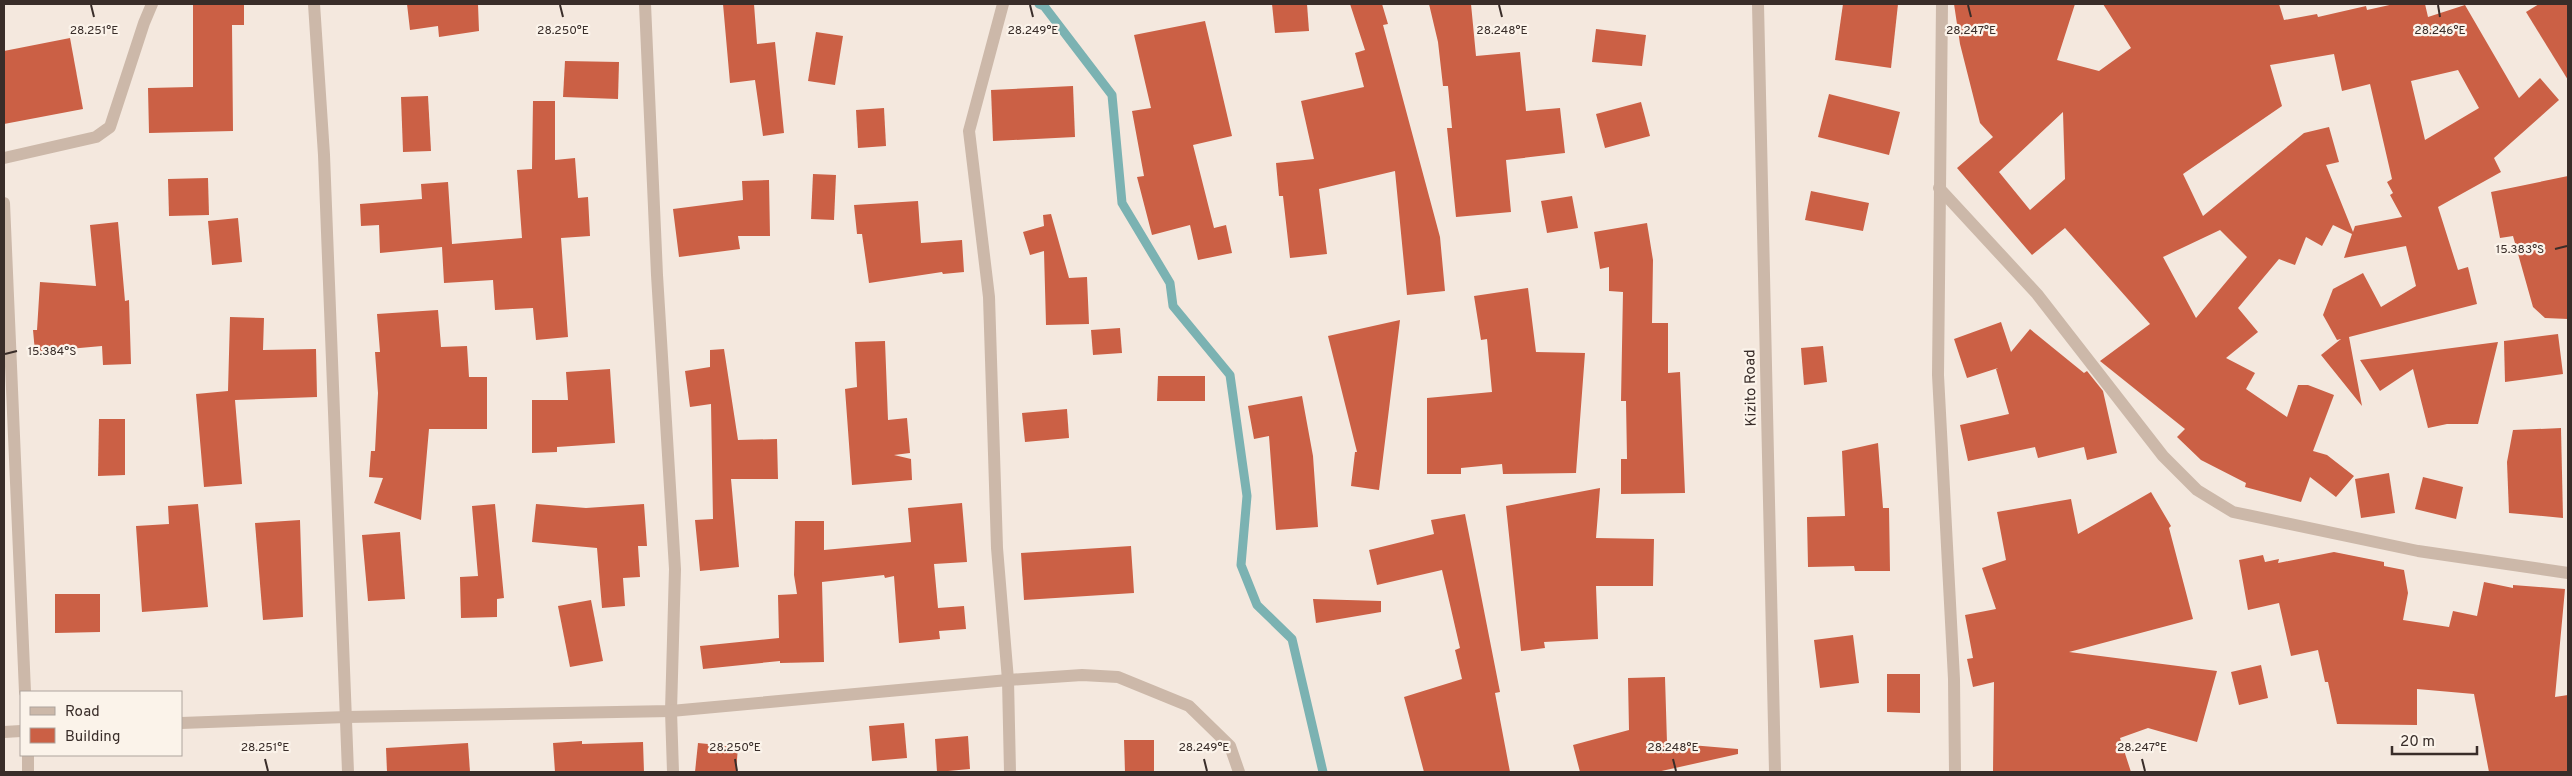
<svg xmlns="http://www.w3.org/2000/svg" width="2572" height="776" font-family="Overpass,sans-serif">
<rect width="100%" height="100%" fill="#f4e8de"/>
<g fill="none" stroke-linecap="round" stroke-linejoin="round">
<polyline stroke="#7bb2b2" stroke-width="9" points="1039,4 1044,6 1112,95 1122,203 1170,283 1173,306 1230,375 1247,496 1241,565 1257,605 1292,639 1323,772"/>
</g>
<g fill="#cb6045" fill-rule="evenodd">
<polygon points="193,4 244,4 244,25 232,25 233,131 149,133 148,88 193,87"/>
<polygon points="407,4 478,4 479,31 439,37 438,26 410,30"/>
<polygon points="723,4 754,4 757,44 775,42 784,133 763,136 755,80 730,83"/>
<polygon points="1272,4 1307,4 1309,31 1275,33"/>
<polygon points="1350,4 1382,4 1388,24 1383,25 1440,237 1445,291 1407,295 1395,171 1319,189 1327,254 1290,258 1283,196 1279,196 1276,163 1314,159 1301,101 1364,87 1355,53 1365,50"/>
<polygon points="1429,4 1471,4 1476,56 1520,52 1526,111 1560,108 1565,153 1506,160 1511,212 1456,217 1447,128 1452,128 1448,86 1443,86 1438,42"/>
<polygon points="1843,4 1898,4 1891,68 1835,60"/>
<path d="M1954,4H2075L2057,60L2099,71L2131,48L2103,4H2279L2284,20L2317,14L2318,17L2366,6L2367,10L2394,4H2425L2428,17L2465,5L2519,98L2540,78L2559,100L2494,158L2501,172L2438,207L2458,270L2468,267L2477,304L2349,337L2362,406L2321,355L2341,339L2337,340L2323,315L2333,289L2363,273L2381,307L2416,286L2406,246L2344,258L2352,234L2333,225L2322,246L2306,237L2295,265L2279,259L2238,308L2258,332L2226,358L2255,373L2246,389L2287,417L2298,385H2308L2334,395L2313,451L2327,455L2354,476L2336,497L2310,477L2301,502L2245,487L2246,483L2201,460L2177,437L2185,429L2100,361L2150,324L2065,228L2032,255L1957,168L1993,137L1980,123L1960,44ZM2334,54L2342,91L2370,84L2392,179L2387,182L2393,193L2390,195L2402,217L2355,226L2353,232L2326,165L2339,162L2329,127L2304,133L2203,216L2183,174L2282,106L2270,65ZM2458,70L2479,108L2425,140L2411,81ZM2063,112L2065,179L2030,210L1999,172ZM2220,230L2247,257L2196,318L2163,257Z"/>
<polygon points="2539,4 2568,4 2568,80 2526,12"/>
<polygon points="1205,21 1232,136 1193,145 1214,228 1226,225 1232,253 1198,260 1190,225 1152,235 1137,177 1144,176 1132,111 1151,108 1134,35"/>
<polygon points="1596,29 1646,35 1642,66 1592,62"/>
<polygon points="816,32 843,36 835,85 808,81"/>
<polygon points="70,38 83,109 4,124 4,51"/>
<polygon points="565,61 619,62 618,99 563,97"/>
<polygon points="1073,86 1075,137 993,141 991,90"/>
<polygon points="1829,94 1900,112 1889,155 1818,137"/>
<polygon points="428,96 431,151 403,152 401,97"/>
<polygon points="533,101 555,101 555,160 575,158 578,198 588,197 590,236 561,238 568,337 536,340 533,308 495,310 493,280 444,283 442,247 380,253 379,225 361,226 360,204 422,199 421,184 448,182 452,244 522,238 517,170 532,169"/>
<polygon points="1641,102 1650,136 1605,148 1596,114"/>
<polygon points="884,108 886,146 858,148 856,110"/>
<polygon points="813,174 836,175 834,220 811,219"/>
<polygon points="2568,176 2568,319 2545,318 2533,307 2513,236 2500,238 2491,192"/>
<polygon points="208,178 209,215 169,216 168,179"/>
<polygon points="769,180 770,236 738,236 740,249 679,257 673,209 743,200 742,181"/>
<polygon points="1811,191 1869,203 1863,231 1805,220"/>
<polygon points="1572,196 1578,228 1547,233 1541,201"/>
<polygon points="918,201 921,243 962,240 964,272 943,274 942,272 869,283 862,234 857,234 854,205"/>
<polygon points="1051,214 1069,278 1087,277 1089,324 1046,325 1044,251 1030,255 1023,232 1044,226 1043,215"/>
<polygon points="238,218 242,262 212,265 208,221"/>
<polygon points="118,222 125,301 129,300 131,364 103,365 102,346 35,352 33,330 37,330 40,282 96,286 90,225"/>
<polygon points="1647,223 1653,260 1652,323 1668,323 1668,373 1680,372 1685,493 1621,494 1621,459 1627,459 1626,401 1621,401 1623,292 1609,291 1609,267 1600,269 1594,232"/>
<polygon points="1528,288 1536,352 1585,353 1576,473 1503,474 1502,464 1461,468 1461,474 1427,474 1427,398 1492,392 1487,339 1481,340 1474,296"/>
<polygon points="438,310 441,347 467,346 469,377 487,377 487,429 429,429 421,520 374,503 383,478 369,477 371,451 375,451 378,393 375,352 380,352 377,314"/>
<polygon points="230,317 264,318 263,350 316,349 317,397 235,400 242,484 204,487 196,394 228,391"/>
<polygon points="1400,320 1379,490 1351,486 1355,452 1357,452 1328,336"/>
<polygon points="2001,322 2011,352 2030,329 2084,373 2087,371 2103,391 2117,453 2087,460 2084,447 2038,458 2035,447 1968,461 1960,425 2009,414 1996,369 1998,368 1967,378 1954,339"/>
<polygon points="1120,328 1122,353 1093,355 1091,330"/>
<polygon points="2558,334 2563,374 2505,382 2504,341"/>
<polygon points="885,341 888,420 907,418 910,453 894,455 911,459 912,480 852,485 845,389 857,387 855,342"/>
<polygon points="2498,342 2478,424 2447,424 2428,428 2413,369 2380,391 2360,360"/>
<polygon points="1823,346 1827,382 1804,385 1801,348"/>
<polygon points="724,349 738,440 777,439 778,479 731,479 739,567 700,571 695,520 713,519 711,404 690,407 685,371 710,367 710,350"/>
<polygon points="610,369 615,443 557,447 557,452 532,453 532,400 568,400 566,372"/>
<polygon points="1158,376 1205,376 1205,401 1157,401"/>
<polygon points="1302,396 1313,456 1318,527 1276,530 1269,436 1254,439 1248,406"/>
<polygon points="1067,409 1069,438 1025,442 1022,413"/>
<polygon points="99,419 125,419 125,475 98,476"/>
<polygon points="2561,428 2563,518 2509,513 2507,462 2513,430"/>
<polygon points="1878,443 1883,508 1889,508 1890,571 1855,571 1854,566 1808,567 1807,517 1845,516 1842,451"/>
<polygon points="2389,473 2395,513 2361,518 2355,479"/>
<polygon points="2423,477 2463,487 2456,519 2415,509"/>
<polygon points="1600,488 1596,538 1654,539 1653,586 1596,586 1598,639 1544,642 1545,648 1521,651 1506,506"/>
<polygon points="2151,492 2171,526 2169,528 2193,619 2069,652 2217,671 2197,742 2148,728 2120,738 2131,772 1993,772 1994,682 1973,687 1967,659 1973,658 1965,615 1996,609 1982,568 2006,560 1997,512 2071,499 2078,534"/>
<polygon points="962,503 967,562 934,564 938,608 964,606 966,629 939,631 940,639 899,643 894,576 885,578 884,575 822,582 824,662 780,663 780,661 703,669 700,646 779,638 778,595 797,594 794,575 795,521 824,521 824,550 911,542 908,508"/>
<polygon points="198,504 208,607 142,612 136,526 169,524 168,506"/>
<polygon points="495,504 504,598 497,599 497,617 461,618 460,577 478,576 472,506"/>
<polygon points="536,504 586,508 644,504 647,546 638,546 640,577 623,578 625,606 602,608 597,548 532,542"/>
<polygon points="1465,514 1500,692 1495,693 1510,772 1424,772 1404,697 1462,679 1455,650 1460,648 1442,570 1377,585 1369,550 1434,534 1431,520"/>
<polygon points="300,520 303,617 263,620 255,523"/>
<polygon points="400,532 405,599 368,601 362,535"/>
<polygon points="1131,546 1134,593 1024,600 1021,553"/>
<polygon points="2334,552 2384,562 2384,566 2404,570 2408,593 2403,620 2449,627 2453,611 2477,616 2484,582 2513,588 2513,585 2565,589 2555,697 2568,695 2568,772 2489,772 2474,694 2417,689 2417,725 2337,724 2328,682 2325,682 2318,650 2291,656 2279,603 2248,610 2239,560 2263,555 2265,562 2279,559 2278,563"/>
<polygon points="55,594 100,594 100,632 55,633"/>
<polygon points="1313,599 1381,601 1381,612 1316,623"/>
<polygon points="591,600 603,661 570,667 558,606"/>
<polygon points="1853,635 1859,683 1820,688 1814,640"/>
<polygon points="2261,665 2268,698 2239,705 2231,672"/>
<polygon points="1887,674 1920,674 1920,713 1887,712"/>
<polygon points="1665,677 1667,743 1738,749 1738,754 1657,772 1580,772 1573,745 1629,730 1628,678"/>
<polygon points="904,723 907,758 872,761 869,726"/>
<polygon points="968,736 970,769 937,772 935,739"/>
<polygon points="1124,740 1154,740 1154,772 1125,772"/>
<polygon points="582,741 582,744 643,742 644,772 555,772 553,743"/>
<polygon points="468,743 470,772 387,772 386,748"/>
<polygon points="698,743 738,747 736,772 695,772"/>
</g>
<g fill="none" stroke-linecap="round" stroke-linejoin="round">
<g stroke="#ccb8a9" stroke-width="12">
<polyline points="314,4 324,155 348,772"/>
<polyline points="645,4 657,275 675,569 671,711 673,772"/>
<polyline points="1003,4 969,131 989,297 997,548 1008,680 1010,772"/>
<polyline points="1758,4 1775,772"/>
<polyline points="1942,4 1938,375 1954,679 1955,772"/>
<polyline points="4,158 96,137 110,127 144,23 152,4"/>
<polyline points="1939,188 2037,294 2163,456 2197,490 2233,512 2418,551 2568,573"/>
<polyline points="4,203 25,692"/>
<polyline points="181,723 347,717 671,711 1008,680 1082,675 1118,677 1189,706 1230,746 1239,772"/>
<polyline points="4,732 21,731"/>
<polyline points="28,755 28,772"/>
</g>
</g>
<path fill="none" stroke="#392d29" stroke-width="2" d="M91,5L94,17M560,5L563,17M1030,5L1033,17M1499,5L1502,17M1968,5L1971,17M2438,5L2440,17M2555,249L2567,246M5,354L17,351M265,759L268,771M735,759L737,771M1204,759L1207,771M1673,759L1676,771M2142,759L2145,771"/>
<g text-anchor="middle" stroke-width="4.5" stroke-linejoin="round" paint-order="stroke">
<g font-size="15" fill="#392d29" stroke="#fbf3ea">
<text transform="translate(1750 388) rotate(-91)" y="5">Kizito Road</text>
</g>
</g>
<g font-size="12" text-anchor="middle" fill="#392d29" stroke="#fbf3ea" stroke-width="4.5" stroke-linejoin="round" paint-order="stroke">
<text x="94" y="34">28.251°E</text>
<text x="563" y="34">28.250°E</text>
<text x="1033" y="34">28.249°E</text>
<text x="1502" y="34">28.248°E</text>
<text x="1971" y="34">28.247°E</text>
<text x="2440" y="34">28.246°E</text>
<text x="2520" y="253">15.383°S</text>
<text x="52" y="355">15.384°S</text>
<text x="265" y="751">28.251°E</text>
<text x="735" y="751">28.250°E</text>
<text x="1204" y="751">28.249°E</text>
<text x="1673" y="751">28.248°E</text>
<text x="2142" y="751">28.247°E</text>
</g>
<rect width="2572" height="776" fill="none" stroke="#392d29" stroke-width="10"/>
<rect x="20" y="691" width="162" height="65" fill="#fbf3ea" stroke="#ada49d"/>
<rect x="30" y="707" width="25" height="8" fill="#ccb8a9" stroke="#ada49d"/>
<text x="65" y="716" font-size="15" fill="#392d29">Road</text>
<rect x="30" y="728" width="25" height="15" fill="#cb6045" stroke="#ada49d"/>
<text x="65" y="741" font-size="15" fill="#392d29">Building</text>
<path d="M2392 746v8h85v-8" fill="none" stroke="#392d29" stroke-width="2.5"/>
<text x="2400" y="746" font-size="15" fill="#392d29" stroke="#fbf3ea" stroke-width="4" paint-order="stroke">20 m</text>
</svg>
